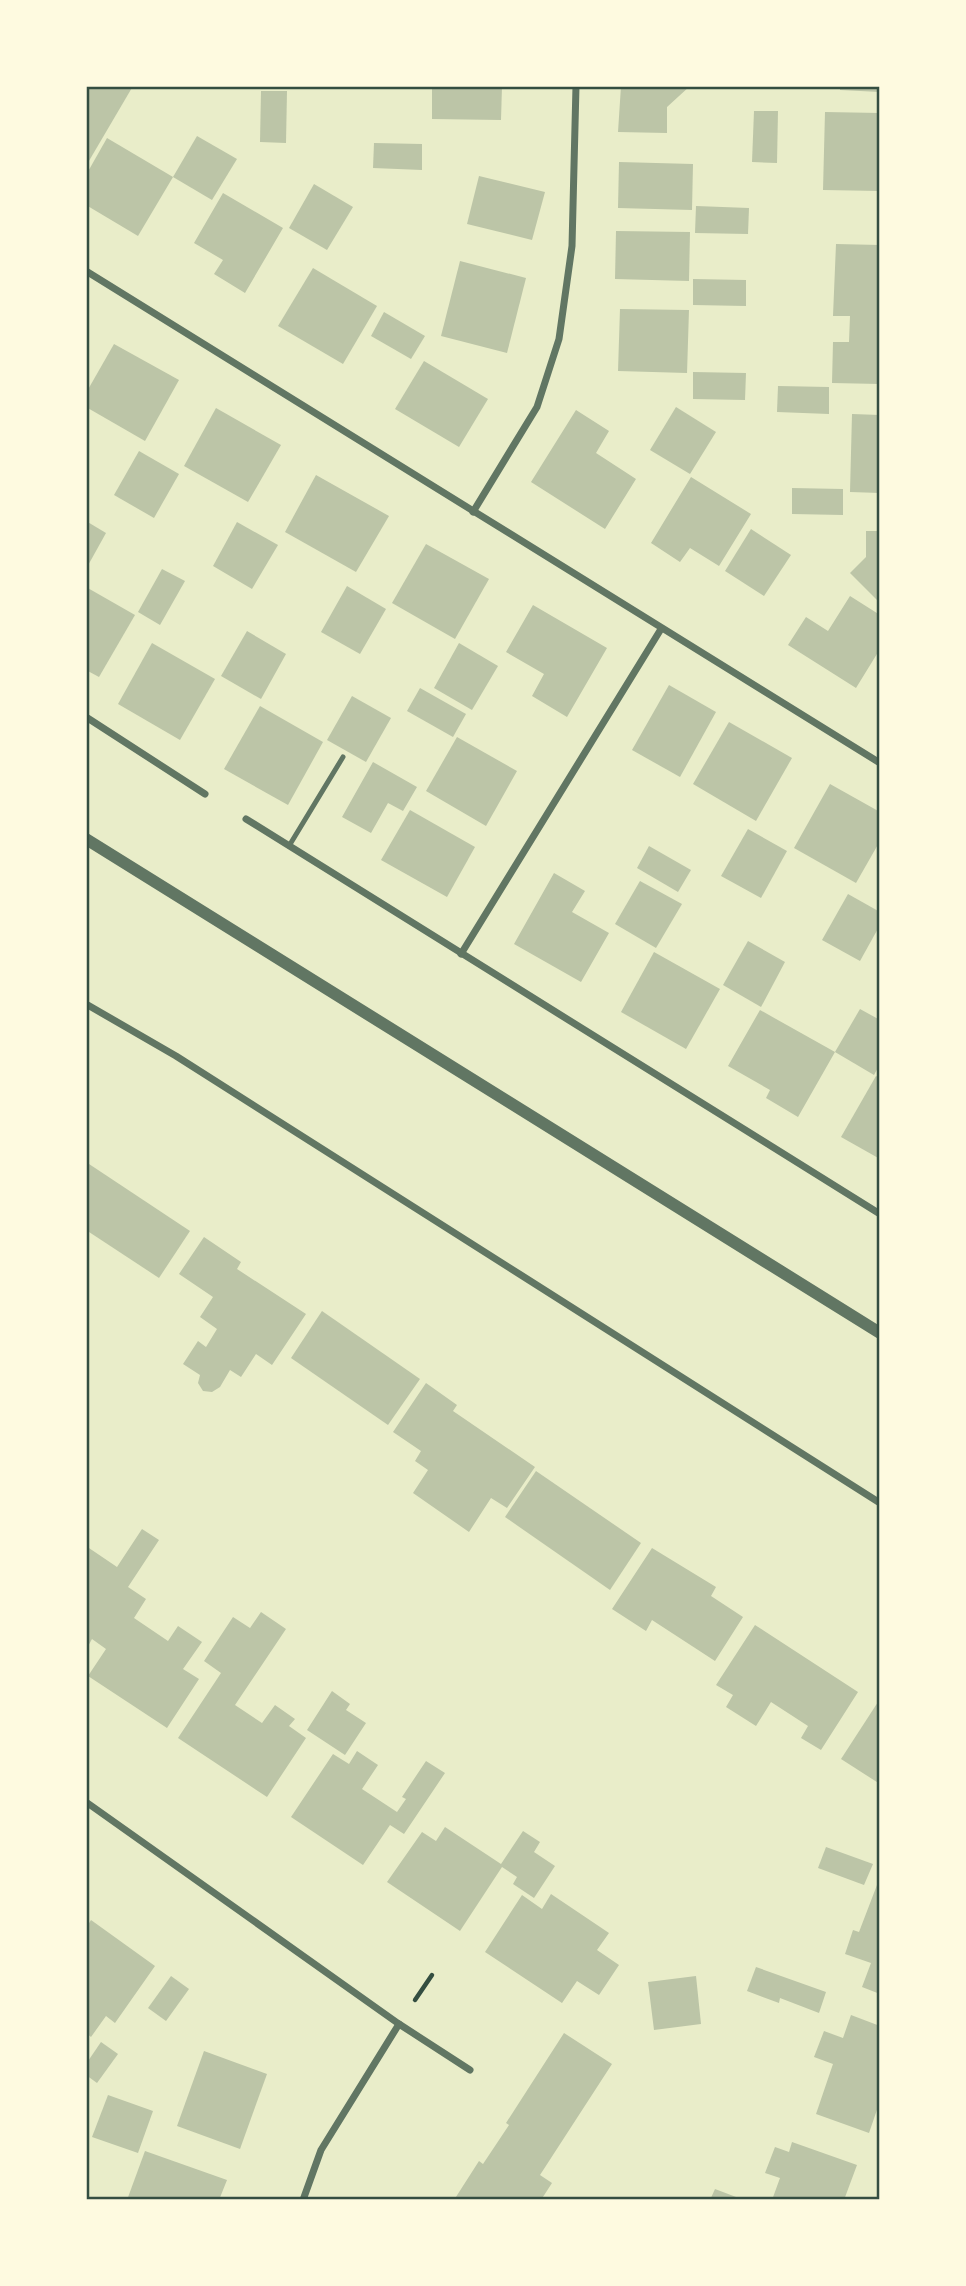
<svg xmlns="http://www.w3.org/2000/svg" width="966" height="2286" font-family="Merriweather,serif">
<rect width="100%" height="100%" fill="#e9edc9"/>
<g fill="#bcc5a7">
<polygon points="86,86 133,86 86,166"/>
<rect x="211" y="86" width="41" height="3"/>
<polygon points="432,86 502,86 501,120 432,119"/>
<polygon points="621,86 690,86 667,107 667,133 618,132"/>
<polygon points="840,86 880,86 880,92 840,90"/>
<polygon points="261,91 287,91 286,143 260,142"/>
<polygon points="754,111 778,111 777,163 752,162"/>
<polygon points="825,112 880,113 880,191 823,190"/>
<polygon points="197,136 237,159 212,200 173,177"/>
<polygon points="107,138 173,177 138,236 86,205 86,175"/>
<polygon points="374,143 422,144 422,170 373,168"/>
<polygon points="619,162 693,164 692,210 618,208"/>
<polygon points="479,176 545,192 532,240 467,224"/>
<polygon points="314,184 353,207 327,250 289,228"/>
<polygon points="223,193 283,228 245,293 214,274 223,260 194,243"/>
<polygon points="696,206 749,208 748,234 695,233"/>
<polygon points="616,231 690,232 689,281 615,279"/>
<polygon points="836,244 880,245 880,384 832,383 833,342 849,342 850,316 833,316"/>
<polygon points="460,261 526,278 507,353 441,336"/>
<polygon points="313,268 377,306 343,364 278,326"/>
<polygon points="693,279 746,280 746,306 693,305"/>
<polygon points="620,309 689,310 687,373 618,371"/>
<polygon points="384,312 425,336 411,359 371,336"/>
<polygon points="114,344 179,380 145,441 86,407 86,393"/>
<polygon points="424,361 488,399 459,447 395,409"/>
<polygon points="693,372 746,373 745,400 693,399"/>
<polygon points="778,386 829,387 829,414 777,412"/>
<polygon points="676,407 716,432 690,474 650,450"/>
<polygon points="216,408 281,445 248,502 184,466"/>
<polygon points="576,410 609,431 596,453 636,479 605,529 531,482"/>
<polygon points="852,414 880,415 880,493 850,492"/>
<polygon points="139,451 179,474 154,518 114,495"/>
<polygon points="316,475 389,516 356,572 285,532"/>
<polygon points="691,477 751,514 719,566 690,548 680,562 651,543"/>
<polygon points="792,488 843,489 843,515 792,514"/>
<polygon points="86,521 106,533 86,569"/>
<polygon points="237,522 278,545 252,589 213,566"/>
<polygon points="751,529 791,555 764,596 725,571"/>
<polygon points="866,531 880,531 880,603 850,573 866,557"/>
<polygon points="426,544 489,579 455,639 392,603"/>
<polygon points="162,569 185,581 160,625 138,612"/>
<polygon points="347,586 386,609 360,654 321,632"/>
<polygon points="86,587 135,615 99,677 86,670"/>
<polygon points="850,596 880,615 880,649 856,688 788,645 806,617 828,631"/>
<polygon points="533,605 607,648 567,717 532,696 544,674 506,652"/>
<polygon points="247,631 286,654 261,699 221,676"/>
<polygon points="152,643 215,679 180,740 118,704"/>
<polygon points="459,643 498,666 472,710 434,688"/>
<polygon points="669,685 716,712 680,777 632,750"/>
<polygon points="420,688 466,714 453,737 407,711"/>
<polygon points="352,696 391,718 366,762 327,740"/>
<polygon points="260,706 323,742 288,805 224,769"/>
<polygon points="729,722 792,758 756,821 693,784"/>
<polygon points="457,737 517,771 486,826 426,791"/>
<polygon points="373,762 417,787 403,811 388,803 371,833 342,817"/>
<polygon points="830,784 880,812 880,841 856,883 794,848"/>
<polygon points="410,810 475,847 447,897 381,860"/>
<polygon points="748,829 787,851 761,898 721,876"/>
<polygon points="649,846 691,870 678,892 637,868"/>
<polygon points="554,873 585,891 572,912 609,933 581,982 514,944"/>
<polygon points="640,881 682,904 656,948 615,924"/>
<polygon points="848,894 880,912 880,925 860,961 822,940"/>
<polygon points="748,941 785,962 761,1007 723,985"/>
<polygon points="654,952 720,989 686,1049 621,1012"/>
<polygon points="860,1009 880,1020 880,1064 874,1075 835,1052"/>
<polygon points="760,1010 835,1052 798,1117 766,1098 770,1090 728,1066"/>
<polygon points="876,1076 880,1078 880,1159 841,1137"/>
<polygon points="86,1162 190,1231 159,1278 86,1230"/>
<polygon points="204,1237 241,1262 237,1269 306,1314 272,1365 256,1354 241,1377 230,1370 220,1387 212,1392 203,1391 198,1383 200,1375 183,1364 198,1341 206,1347 217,1329 200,1317 213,1297 179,1274"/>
<polygon points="322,1311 420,1379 388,1425 291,1358"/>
<polygon points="426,1383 457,1405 453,1411 535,1467 507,1508 491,1498 469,1532 413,1493 428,1470 415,1461 421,1451 393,1432"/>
<polygon points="536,1471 641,1543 610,1590 505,1517"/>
<polygon points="142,1529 159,1540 128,1587 146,1599 134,1618 168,1641 178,1626 202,1642 183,1669 199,1679 167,1728 88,1676 106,1649 92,1639 86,1650 86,1546 117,1567"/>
<polygon points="652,1548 716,1587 711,1596 743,1617 715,1661 652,1620 646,1631 612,1609"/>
<polygon points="261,1612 286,1629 235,1705 262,1723 275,1705 295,1719 289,1726 306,1738 267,1797 178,1738 221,1673 204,1661 233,1617 250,1628"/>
<polygon points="755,1625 858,1692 821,1750 801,1738 808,1726 771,1702 756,1726 726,1707 733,1695 716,1685"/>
<polygon points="332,1691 350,1704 346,1710 366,1723 345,1755 307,1730"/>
<polygon points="878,1702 880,1703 880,1784 841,1759"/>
<polygon points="357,1751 378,1765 362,1789 397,1812 406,1799 402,1797 426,1761 445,1773 404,1834 390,1825 363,1865 291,1817 333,1754 349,1764"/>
<polygon points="445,1827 501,1864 523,1831 540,1842 534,1852 555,1866 534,1898 513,1884 517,1877 502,1867 460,1931 387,1882 422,1832 436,1841"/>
<polygon points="826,1847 873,1864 864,1885 818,1868"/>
<polygon points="877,1885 880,1886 880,1994 862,1987 871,1963 845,1954 853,1930 859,1932"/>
<polygon points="551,1894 609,1933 597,1950 619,1965 599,1995 577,1981 562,2003 485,1952 522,1895 542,1909"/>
<polygon points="91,1920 155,1966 115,2023 106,2016 91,2037 86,2033 86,1928"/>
<polygon points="756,1967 826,1992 819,2013 780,1998 779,2003 747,1991"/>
<polygon points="171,1976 189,1989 166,2021 148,2008"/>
<polygon points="696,1976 701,2024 654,2030 648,1982"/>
<polygon points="851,2015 880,2026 880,2101 869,2133 816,2114 833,2064 814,2057 824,2031 843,2038"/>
<polygon points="564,2033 612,2064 540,2175 552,2183 541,2200 530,2200 525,2197 523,2200 454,2200 479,2161 483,2164 509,2125 506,2123"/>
<polygon points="101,2042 118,2054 97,2083 86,2075 86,2064"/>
<polygon points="204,2051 267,2074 240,2149 177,2126"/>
<polygon points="108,2095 153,2111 138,2153 92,2137"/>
<polygon points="792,2142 857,2165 844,2200 772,2200 780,2178 765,2173 775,2147 789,2152"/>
<polygon points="145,2151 227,2180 219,2200 127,2200"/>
<polygon points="715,2189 744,2200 710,2200"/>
</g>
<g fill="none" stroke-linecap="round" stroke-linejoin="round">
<polyline stroke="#344e41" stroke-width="4.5" points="415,2000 432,1975"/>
<polyline stroke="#617663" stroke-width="5" points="289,846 343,757"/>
<g stroke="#617663" stroke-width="7">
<polyline points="86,271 880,763"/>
<polyline points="473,512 537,407 559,339 572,246 576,86"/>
<polyline points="86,717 205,794"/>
<polyline points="246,819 880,1214"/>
<polyline points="461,954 661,629"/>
<polyline points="86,1004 176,1056 880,1503"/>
<polyline points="86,1802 399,2024 470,2070"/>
<polyline points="303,2200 321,2150 399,2024"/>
</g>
<polyline stroke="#617663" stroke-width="12" points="86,839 880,1333"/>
</g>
<rect width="966" height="2286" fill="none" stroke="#fefae0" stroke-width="175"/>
<rect x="88" y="88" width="790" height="2110" fill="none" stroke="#344e41" stroke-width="2.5"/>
</svg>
